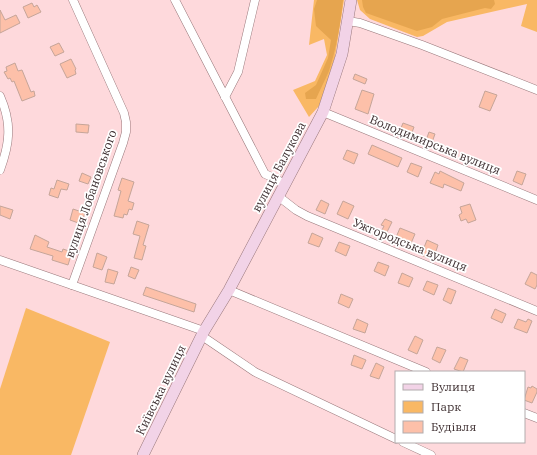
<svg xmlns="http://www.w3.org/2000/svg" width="537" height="455" font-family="'IBM Plex Serif',serif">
<rect width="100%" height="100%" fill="#fed9dc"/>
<g fill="#f9b864">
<polygon points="314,0 344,0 335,57 330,73 319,106 309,117 293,90 315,81 327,55 324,39 309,45"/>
<polygon points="357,0 537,0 537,32 521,26 527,4 447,22 423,36 417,37 370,19 360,10"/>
<polygon points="26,308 110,342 71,455 0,455 0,389"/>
</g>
<g fill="#e6a54f">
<path d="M317,0H343C341,22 336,50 329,71C325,80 320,90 316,99H306L305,93L316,85L328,58L331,40L316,26L314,9Z"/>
<polygon points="362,0 494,0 495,4 491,9 485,8 442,19 432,27 417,31 366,13 363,7"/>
</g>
<g fill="#fdc0a9" stroke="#c5a599">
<polygon points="32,3 34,7 37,5 41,12 28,18 23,7"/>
<polygon points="0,10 5,20 16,15 20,23 0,33"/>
<polygon points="59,43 64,52 55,56 50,47"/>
<polygon points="71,59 76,69 75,70 76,74 67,78 60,64"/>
<polygon points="15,63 18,71 22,70 31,92 34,91 35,96 22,101 14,81 12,82 10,78 8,79 4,72 7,71 6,67"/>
<polygon points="355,74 367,79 365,84 353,79"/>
<polygon points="362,90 374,94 368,114 355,109"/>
<polygon points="485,91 497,95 490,111 479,107"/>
<polygon points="403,123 414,127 410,138 399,133"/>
<polygon points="76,124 89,125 88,133 76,132"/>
<polygon points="429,132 435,134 431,145 425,143"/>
<polygon points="372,145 402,158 398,167 368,154"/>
<polygon points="347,150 358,154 354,164 343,159"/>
<polygon points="411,163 422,167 418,177 407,172"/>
<polygon points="440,171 464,183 461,191 444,184 443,188 430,183 435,172 439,174"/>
<polygon points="517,171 526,174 522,185 513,181"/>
<polygon points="82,173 91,177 88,184 79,181"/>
<polygon points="122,178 134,182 128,201 134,203 132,210 129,209 127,215 124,214 123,218 114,216 121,191 118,190"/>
<polygon points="57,180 69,184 67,190 61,189 58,198 49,195 51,188 54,189"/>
<polygon points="321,200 329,204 325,214 316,210"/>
<polygon points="343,201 354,206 348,219 337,214"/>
<polygon points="470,204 476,220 468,223 466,219 461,221 459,215 462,213 460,207"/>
<polygon points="0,206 13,210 10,219 0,215"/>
<polygon points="73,209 85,213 81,224 70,220"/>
<polygon points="385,219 392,222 386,234 381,232 384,226 381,225"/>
<polygon points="137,221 149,225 143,245 146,246 142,260 134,258 140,236 133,234"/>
<polygon points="400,228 415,234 409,248 394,242"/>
<polygon points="312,233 323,238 319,247 308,243"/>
<polygon points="35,235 49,242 47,247 62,252 63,249 72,252 68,265 52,260 53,256 30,249"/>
<polygon points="427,240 438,245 433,260 421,255"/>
<polygon points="339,242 350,246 346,256 335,251"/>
<polygon points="97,253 107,257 102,270 93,267"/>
<polygon points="378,262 389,266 385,276 374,271"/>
<polygon points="131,267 139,270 135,279 128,276"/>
<polygon points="108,269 118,272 114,284 105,282"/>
<polygon points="531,272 537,275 537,285 535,289 525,284"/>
<polygon points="402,273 413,278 409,287 398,283"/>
<polygon points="427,281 438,285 434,295 423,290"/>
<polygon points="146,287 196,304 194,312 143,295"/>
<polygon points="448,288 456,291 451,304 443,300"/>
<polygon points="341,294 353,299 349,308 338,303"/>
<polygon points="495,309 506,314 502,323 491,318"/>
<polygon points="357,319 368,324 365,333 353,329"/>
<polygon points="518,319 526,322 528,319 532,321 527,333 514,328"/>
<polygon points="415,336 423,340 417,354 408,350"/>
<polygon points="437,347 446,350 440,363 432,359"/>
<polygon points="354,355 366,360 362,369 351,365"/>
<polygon points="460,357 468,360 463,372 454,369"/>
<polygon points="376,363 384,367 379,379 370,376"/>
<polygon points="532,386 537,389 537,392 532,403 524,400 528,387 531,388"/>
</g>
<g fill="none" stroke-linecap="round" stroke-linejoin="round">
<defs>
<g id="street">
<polyline points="175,0 265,174 274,178 285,184"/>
<polyline points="348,21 360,23 422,45 537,90"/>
<path d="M0,96C12,123 10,143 0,170"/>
<polyline points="225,97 238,72 255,0"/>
<polyline points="323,112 537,200"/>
<polyline points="278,196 296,210 307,216 537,311"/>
<polyline points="0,260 204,331"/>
<polyline points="72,285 123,143 126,132 126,122 124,113 73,0"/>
<polyline points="229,290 426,372"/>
<polyline points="202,336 255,372 396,439"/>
<polyline points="524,413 537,418"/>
<polyline points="403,442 431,455"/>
</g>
<polyline id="secondary" points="143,455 204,331 229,290 323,112 342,54 351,0"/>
</defs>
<use href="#street" stroke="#99787b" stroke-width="9"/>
<use href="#secondary" stroke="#99787b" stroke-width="12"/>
<use href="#street" stroke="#fff" stroke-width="8"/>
<use href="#secondary" stroke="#f2d3e7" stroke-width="11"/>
</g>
<g text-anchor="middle" stroke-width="3.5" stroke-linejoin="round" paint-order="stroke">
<g font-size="12" fill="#3f3032" stroke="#fff">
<text transform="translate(435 145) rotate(22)" y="4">Володимирська вулиця</text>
<text transform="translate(279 167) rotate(-62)" y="4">вулиця Балукова</text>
<text transform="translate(91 194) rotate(-71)" y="4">вулиця Лобановського</text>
<text transform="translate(410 245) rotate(22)" y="4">Ужгородська вулиця</text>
<text transform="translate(161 390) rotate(-64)" y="4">Київська вулиця</text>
</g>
</g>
<rect x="395" y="371" width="130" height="72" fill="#ffffff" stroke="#b2acad"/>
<rect x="403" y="384" width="20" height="6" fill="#f2d3e7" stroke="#b2acad"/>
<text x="431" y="391" font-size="12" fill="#3f3032">Вулиця</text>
<rect x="403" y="401" width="20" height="12" fill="#f9b864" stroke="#b2acad"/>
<text x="431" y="411" font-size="12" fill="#3f3032">Парк</text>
<rect x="403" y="421" width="20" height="12" fill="#fdc0a9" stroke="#b2acad"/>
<text x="431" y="431" font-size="12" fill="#3f3032">Будівля</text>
</svg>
